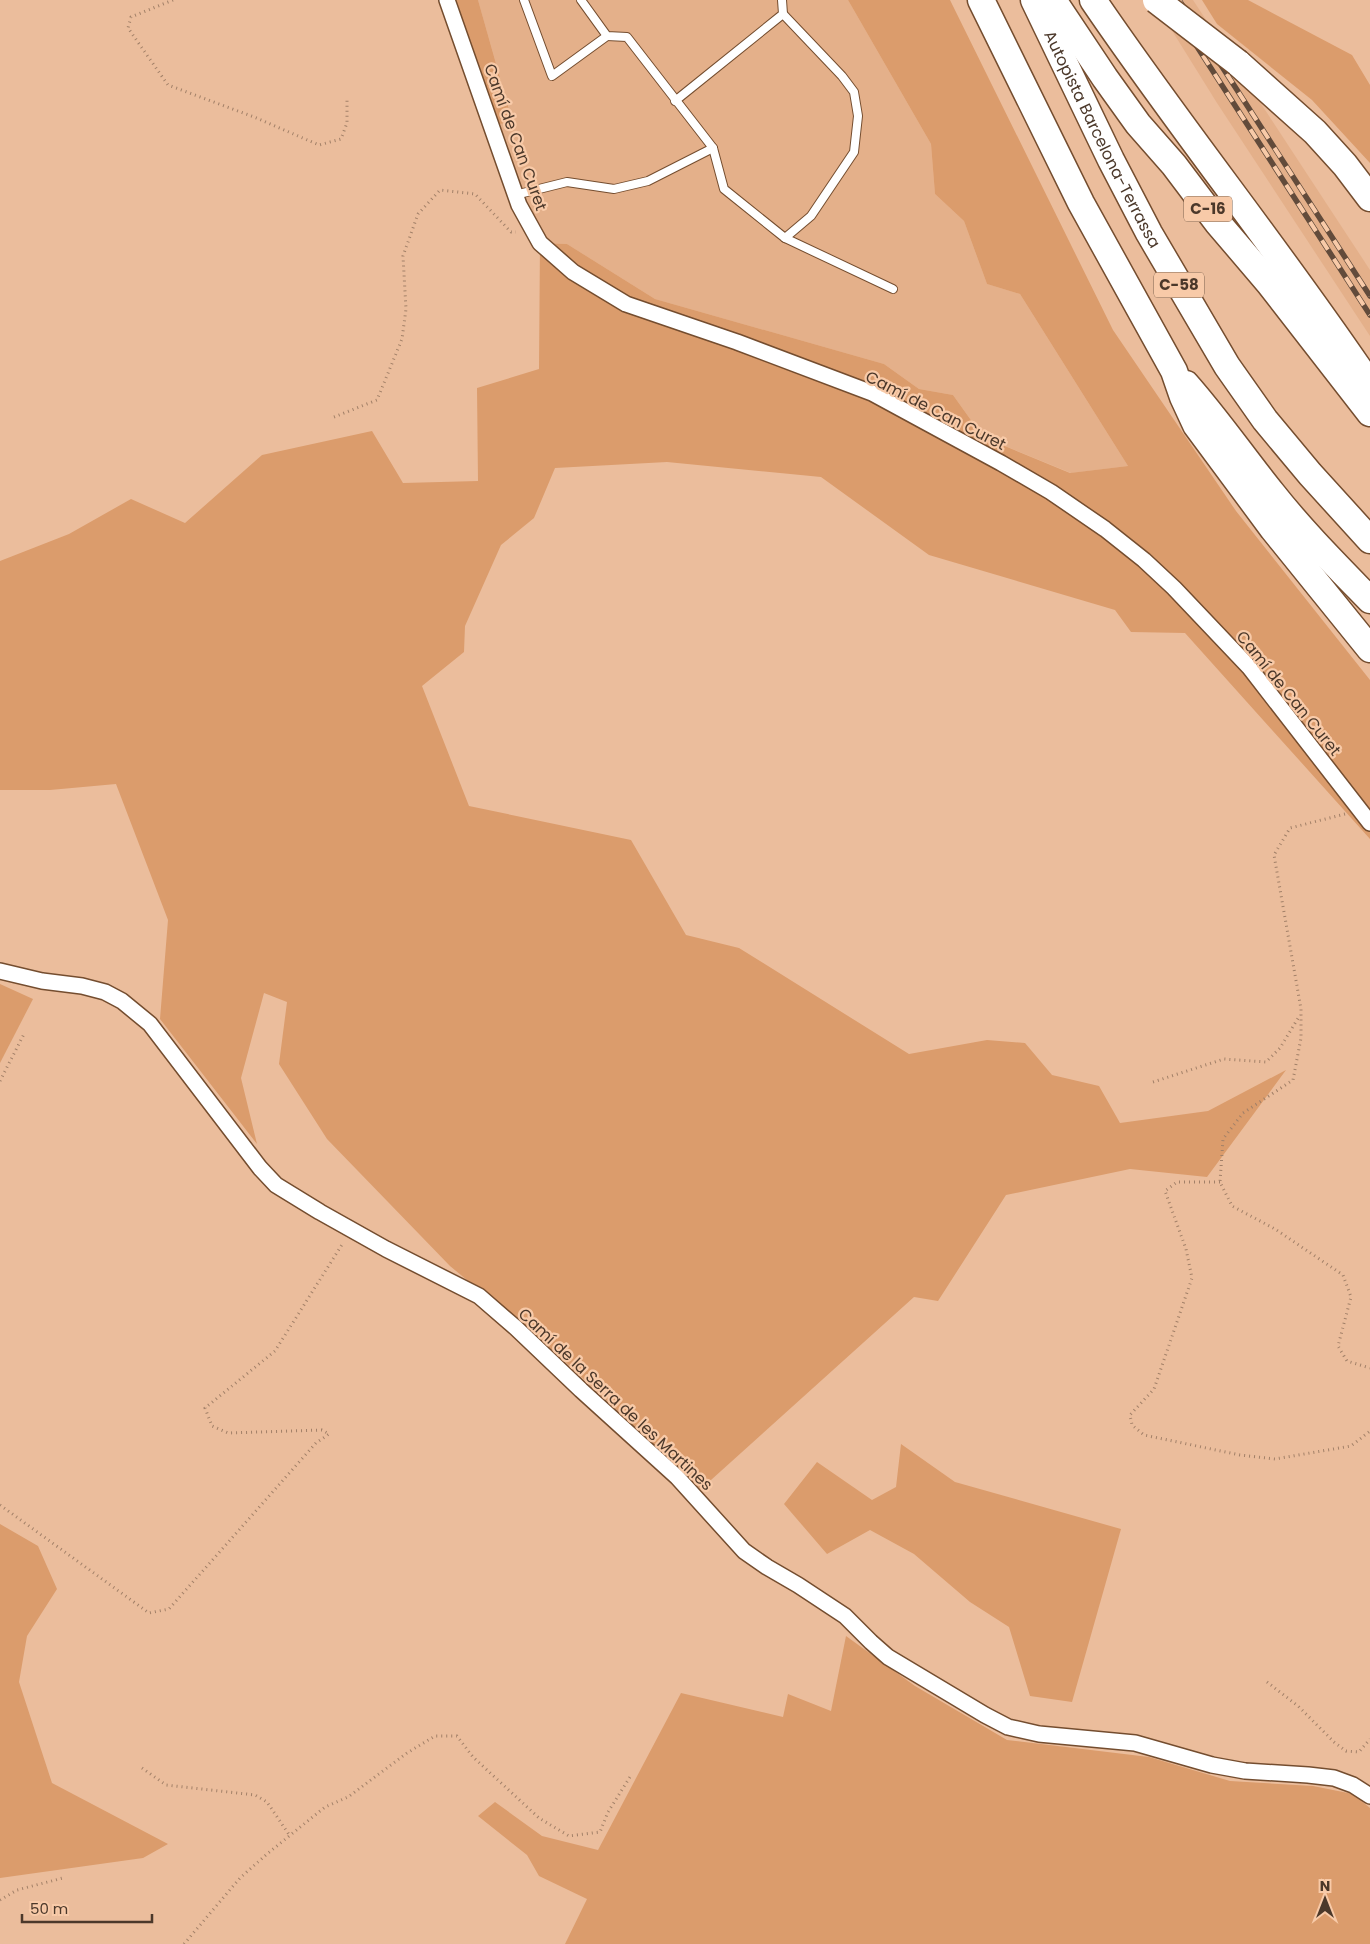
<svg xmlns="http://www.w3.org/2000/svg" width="1370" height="1944" font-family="Poppins,sans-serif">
<rect width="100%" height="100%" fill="#ebbd9c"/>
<g fill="#e4b08a">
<polygon points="478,0 848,0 931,144 935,194 964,221 987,284 1020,294 1128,466 1071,473 983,437 953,395 919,389 884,364 655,299 567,244 540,243 492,127 512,119"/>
<polygon points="1153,0 1193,0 1370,270 1370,336 1217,103"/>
</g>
<g fill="#db9c6c">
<polygon points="440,0 478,0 512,120 492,127"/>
<polygon points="848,0 950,0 1113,330 1236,511 1370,680 1370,839 1185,633 1131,632 1115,610 929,555 821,477 667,462 555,468 534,518 501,545 465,626 464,652 422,686 469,806 631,840 686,935 739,948 909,1054 987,1040 1025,1043 1052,1075 1099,1086 1120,1123 1208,1111 1286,1070 1207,1177 1130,1169 1006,1195 938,1301 914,1297 701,1489 558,1355 450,1266 327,1139 279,1064 287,1002 264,993 241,1078 257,1144 160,1019 168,920 116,784 50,790 0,790 0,561 69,534 131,499 185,523 262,455 372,431 403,483 478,481 477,388 539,369 540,243 567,244 655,299 884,364 919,389 953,395 983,437 1070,473 1128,466 1020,294 987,284 964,221 935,194 931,144"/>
<polygon points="1202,0 1248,0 1352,55 1370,85 1370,163 1312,100 1217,24"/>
<polygon points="0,984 33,999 0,1063"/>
<polygon points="901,1444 955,1482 1121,1529 1072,1702 1030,1696 1009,1627 970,1602 914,1554 870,1530 827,1554 784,1504 817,1462 872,1500 896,1487"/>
<polygon points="0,1524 38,1546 57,1589 27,1636 19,1682 52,1783 168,1844 143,1858 0,1878"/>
<polygon points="846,1636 915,1686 1007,1740 1149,1757 1230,1781 1313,1786 1353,1794 1370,1808 1370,1944 565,1944 587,1899 539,1876 527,1855 478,1816 495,1802 542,1836 598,1850 681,1693 783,1717 788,1694 831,1711"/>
</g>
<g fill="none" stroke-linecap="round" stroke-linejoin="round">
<defs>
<g id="lane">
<polyline points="524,0 552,76 607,36"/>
<polyline points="675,101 783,14 782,0"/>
<polyline points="713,148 724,189 785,238 811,216 854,152 858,116 854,92 842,76 783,14"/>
<polyline points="515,195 567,182 614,189 648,181 713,148 627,37 607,36 581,0"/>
<polyline points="785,238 893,289"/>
</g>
<g id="street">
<polyline points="447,0 519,205 540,243 573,272 626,304 737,342 872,393 1001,463 1051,492 1105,529 1144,560 1174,588 1249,667 1370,823"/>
<polyline points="0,971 42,981 82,986 105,992 122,1001 150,1024 260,1168 276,1185 320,1212 386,1249 479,1296 516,1328 581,1390 677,1477 744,1551 767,1567 798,1585 845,1616 871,1642 888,1657 985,1715 1008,1727 1039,1734 1135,1743 1212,1765 1245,1771 1308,1775 1334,1778 1353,1785 1370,1796"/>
</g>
<g id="highway">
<polyline points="981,0 1081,203 1174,371 1183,397 1196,425 1273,529 1370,649"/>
<path id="s1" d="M1034,0L1111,160L1149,233L1227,366L1265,420L1310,474L1370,540"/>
<polyline points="1053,0 1105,78 1138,124 1174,165 1217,222 1269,283 1370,413"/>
<path d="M1093,0C1182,131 1282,254 1370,385"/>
<polyline points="1238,63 1315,132 1345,165 1370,198"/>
<path d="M1186,384C1217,419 1243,457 1272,493C1302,531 1336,565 1370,600"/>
</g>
</defs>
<use href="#lane" stroke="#744d2f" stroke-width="10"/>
<use href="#street" stroke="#744d2f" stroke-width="18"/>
<use href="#highway" stroke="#744d2f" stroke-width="29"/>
<g stroke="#a28068" stroke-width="3" stroke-dasharray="1 4" stroke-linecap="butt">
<polyline points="173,0 131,17 128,28 168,85 254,117 319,145 341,139 347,123 347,97"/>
<polyline points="334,417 377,400 402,339 406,309 403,256 418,214 440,190 475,194 511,232 516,232"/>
<polyline points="1345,814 1290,828 1274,855 1301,1009 1301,1038 1293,1080 1243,1113 1223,1139 1220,1182 1232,1206 1275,1229 1343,1275 1351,1297 1338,1346 1347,1361 1370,1368"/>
<polyline points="0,1081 25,1032"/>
<polyline points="1153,1082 1224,1059 1266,1062 1280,1048 1300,1015"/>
<polyline points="1220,1182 1177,1182 1165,1191 1186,1249 1192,1278 1154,1389 1130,1415 1132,1425 1144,1435 1240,1455 1275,1459 1351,1446 1370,1431"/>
<polyline points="0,1505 149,1613 169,1609 316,1443 329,1434 322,1430 228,1433 212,1426 205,1408 275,1351 343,1243"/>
<polyline points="1267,1682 1298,1706 1334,1742 1346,1751 1359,1752 1370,1739"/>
<polyline points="142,1768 166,1785 255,1795 267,1802 290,1836"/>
<polyline points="0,1900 17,1890 63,1878"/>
<polyline points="184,1944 240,1878 267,1854 325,1807 348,1797 407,1753 435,1736 457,1736 473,1757 539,1818 569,1836 600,1832 608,1812 630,1777"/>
</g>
<use href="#lane" stroke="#fff" stroke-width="8"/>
<use href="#street" stroke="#fff" stroke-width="15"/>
<use href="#highway" stroke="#fff" stroke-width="26"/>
<defs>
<g id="rail">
<polyline points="1167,0 1370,315"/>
<polyline points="1179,0 1370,296"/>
</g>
</defs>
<use href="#rail" stroke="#624b3b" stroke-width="5.5"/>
<use href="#rail" stroke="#f8caa8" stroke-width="4" stroke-dasharray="11" stroke-linecap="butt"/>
<defs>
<polyline id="highway-bridge" points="1156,0 1238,63"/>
</defs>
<use href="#highway-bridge" stroke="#744d2f" stroke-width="29" stroke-linecap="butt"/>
<use href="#highway-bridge" stroke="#fff" stroke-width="26"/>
</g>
<g text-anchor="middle" stroke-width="4.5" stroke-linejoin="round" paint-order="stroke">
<g fill="#f8caa8" stroke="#7f6450" stroke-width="1">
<rect x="1184" y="196.5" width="48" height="25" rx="4"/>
<rect x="1154" y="272.5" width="50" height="25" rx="4"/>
</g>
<g font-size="15" font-weight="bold" fill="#4b382a">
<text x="1208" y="214">C-16</text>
<text x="1179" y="290">C-58</text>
</g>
<g font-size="16" fill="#4b382a" stroke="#f8caa8">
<text transform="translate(516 137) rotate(70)" y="6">Camí de Can Curet</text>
<text dy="6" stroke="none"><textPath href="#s1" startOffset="155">Autopista Barcelona-Terrassa</textPath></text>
<text transform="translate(936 410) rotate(27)" y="6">Camí de Can Curet</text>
<text transform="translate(1289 693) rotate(51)" y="6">Camí de Can Curet</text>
<text transform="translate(616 1399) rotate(43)" y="6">Camí de la Serra de les Martines</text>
</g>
</g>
<g transform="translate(1325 1899)" stroke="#f8caa8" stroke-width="4" paint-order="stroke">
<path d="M0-4L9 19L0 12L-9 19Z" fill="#4b382a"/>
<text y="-8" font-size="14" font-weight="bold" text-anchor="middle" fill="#4b382a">N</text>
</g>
<path d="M22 1914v8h130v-8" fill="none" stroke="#4b382a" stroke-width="2.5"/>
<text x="30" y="1914" font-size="15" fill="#4b382a" stroke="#f8caa8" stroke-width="4" paint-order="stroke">50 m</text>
</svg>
